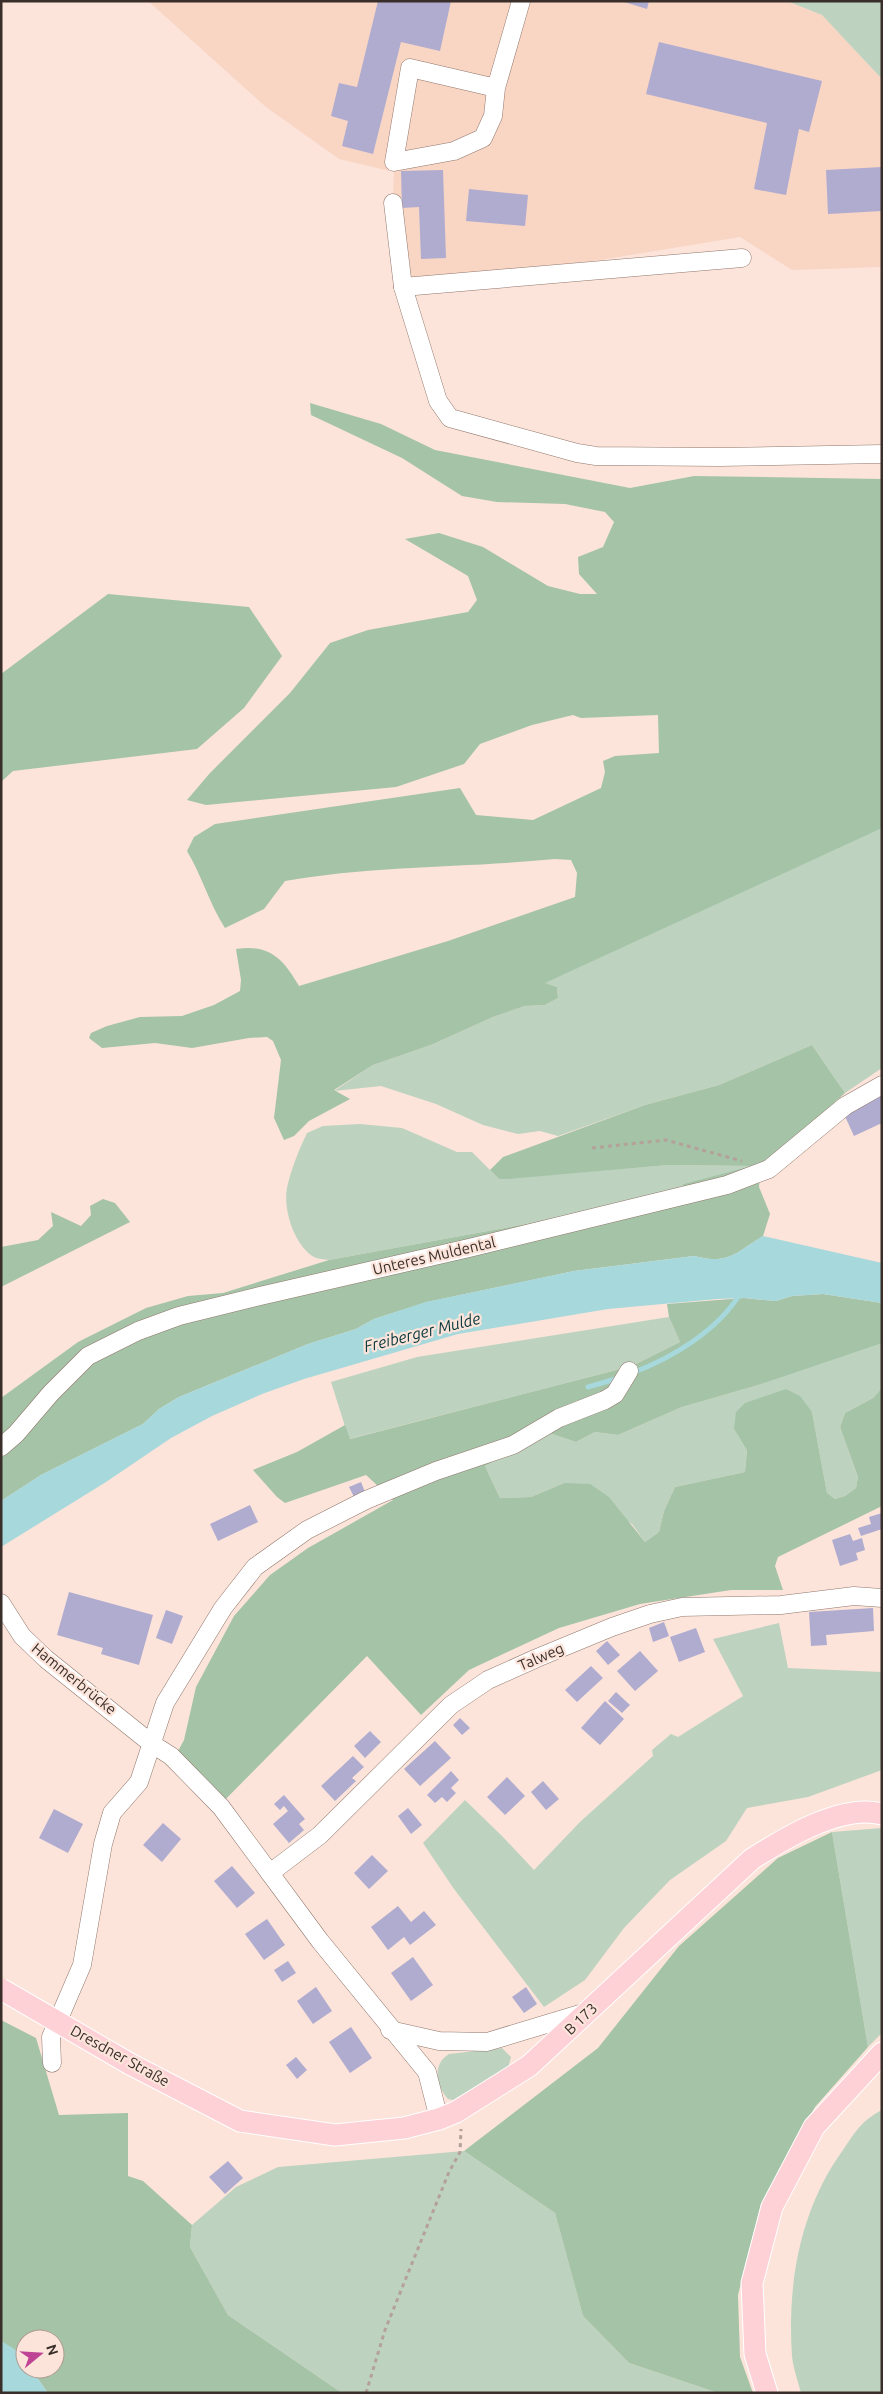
<svg xmlns="http://www.w3.org/2000/svg" width="883" height="2394" font-family="Ubuntu,sans-serif">
<rect width="100%" height="100%" fill="#fce4da"/>
<polygon fill="#f9d5c4" points="148,1 787,1 822,15 882,79 882,267 792,270 740,237 594,261 408,279 393,203 394,164 390,171 339,159 266,107"/>
<g fill="#bdd3bf">
<polygon points="787,1 882,1 882,79 822,15"/>
<polygon points="882,827 882,1068 845,1093 812,1045 719,1085 645,1105 558,1136 540,1131 518,1134 483,1125 436,1104 381,1086 334,1091 373,1065 431,1045 493,1017 525,1006 545,1005 558,998 557,987 544,983"/>
<path d="M360,1124L402,1128L457,1152H472L499,1179L669,1165L755,1166L683,1184L680,1196L329,1260C324,1259 318,1259 314,1257C294,1245 283,1209 287,1188C291,1169 299,1150 307,1133L323,1126Z"/>
<polygon points="669,1317 680,1342 632,1366 349,1439 331,1382 417,1357"/>
<polygon points="876,1343 882,1343 882,1388 873,1398 845,1413 840,1427 858,1477 856,1488 845,1496 835,1499 827,1493 812,1412 734,1429 747,1449 745,1472 675,1487 664,1511 659,1532 645,1542 632,1524 564,1483 531,1497 500,1498 485,1466 549,1433 576,1442 595,1432 618,1435 682,1407 755,1386"/>
<polygon points="779,1623 788,1668 882,1672 882,1770 808,1797 747,1808 726,1841 670,1880 624,1928 585,1980 544,2007 454,1889 423,1843 465,1800 503,1837 534,1870 580,1822 653,1756 652,1750 671,1734 678,1737 743,1696 713,1639"/>
<polygon points="882,1828 882,2033 868,2047 832,1832"/>
<path d="M502,2048L511,2057L508,2068L453,2100L448,2099C436,2086 432,2064 449,2054Z"/>
<path d="M882,2110V2393H801C798,2381 793,2368 792,2356C787,2284 800,2209 843,2150C856,2131 861,2121 882,2110Z"/>
<polygon points="464,2151 555,2213 583,2316 629,2363 718,2393 342,2393 228,2315 190,2247 192,2225 236,2187 278,2167"/>
</g>
<g fill="#a4c3a7">
<path d="M310,403L381,424L435,450L630,488L694,476L882,479V828L545,983L557,987L558,998L545,1005L525,1006L493,1017L431,1045L373,1065L334,1090L350,1099L309,1121L294,1136L284,1140L274,1118L281,1060L273,1041L267,1037L249,1038L192,1048L155,1043L102,1048L89,1038L91,1033L107,1026L140,1017L182,1016L214,1005L240,991L241,980L236,949C270,944 283,959 299,986L448,941L575,897L577,873L571,860L555,859C465,868 374,865 285,881L264,909L225,928C209,903 202,876 187,851L194,837L215,824L460,788L476,815L533,820L601,788L605,772L603,761L615,756L659,753L658,715L581,718L573,715L532,725L480,744L464,764L396,787L206,805L187,800L210,773L290,693L330,643L368,630L468,612L477,600L468,576L405,539L439,533L483,547L548,586L580,594H597L579,574L578,557L603,547L614,522L605,512L565,504L497,502L462,496L402,458L311,415Z"/>
<polygon points="108,594 249,607 282,656 244,708 197,749 13,771 1,782 1,674"/>
<path d="M812,1045L845,1093L779,1152L761,1163L759,1187L770,1214L763,1236C735,1253 729,1265 694,1256L574,1271L427,1302L374,1319L356,1329L308,1344L179,1397L159,1409L143,1424L41,1475L1,1501V1398L78,1342L146,1308L188,1296L223,1293L329,1260L680,1196L683,1184L752,1166L669,1165L508,1179H499L490,1170L503,1157L645,1105L719,1085Z"/>
<polygon points="103,1199 115,1203 130,1222 1,1287 1,1247 38,1240 53,1226 51,1212 81,1226 91,1215 90,1206"/>
<polygon points="823,1294 882,1303 882,1343 755,1386 682,1407 618,1435 595,1432 576,1442 549,1433 485,1466 500,1498 531,1497 564,1483 590,1484 609,1497 645,1542 659,1532 664,1511 675,1487 745,1472 747,1450 734,1429 736,1412 745,1403 786,1389 800,1396 812,1412 827,1493 835,1499 845,1496 856,1488 858,1477 840,1427 845,1413 873,1398 882,1388 882,1506 778,1557 775,1566 783,1590 731,1590 640,1604 559,1628 469,1670 421,1715 367,1656 213,1812 172,1762 184,1740 196,1687 234,1616 270,1575 308,1548 393,1500 366,1475 285,1503 277,1497 253,1470 297,1452 345,1425 350,1439 632,1366 680,1342 669,1317 667,1304 744,1298 776,1301 792,1296"/>
<polygon points="832,1832 868,2047 815,2107 761,2204 738,2295 740,2357 753,2393 718,2393 629,2363 583,2316 555,2213 464,2151 598,2048 679,1946 778,1858"/>
<polygon points="1,2020 36,2038 59,2115 128,2113 128,2176 143,2181 192,2225 190,2247 228,2315 342,2393 48,2393 31,2369 55,2369 55,2339 25,2339 25,2360 21,2354 1,2341"/>
</g>
<g fill="#a6d8dc">
<path d="M763,1236L882,1263V1303L823,1294L792,1296L776,1301L744,1298L717,1299L608,1309L458,1334L304,1379L262,1394L212,1416L171,1438L106,1482L1,1547V1501L41,1475L143,1424L159,1409L179,1397L308,1344L356,1329L374,1319L426,1302L574,1271L694,1256C729,1265 735,1253 763,1236Z"/>
<path d="M1,2341C14,2349 25,2353 25,2369H31L48,2393H4L1,2390Z"/>
</g>
<g fill="none" stroke-linecap="round" stroke-linejoin="round">
<g stroke="#a6d8dc" stroke-width="5">
<path d="M632,1373C672,1358 717,1331 740,1294"/>
<polyline points="588,1387 619,1378"/>
</g>
</g>
<g fill="#afacd0">
<polygon points="378,1 451,1 440,51 401,42 373,154 342,146 348,121 331,116 339,83 357,87"/>
<polygon points="621,1 649,1 647,9"/>
<polygon points="659,42 822,81 809,132 799,129 786,195 754,189 767,123 646,94"/>
<polygon points="882,167 882,211 828,214 826,170"/>
<polygon points="443,170 446,258 421,259 419,207 402,208 401,171"/>
<polygon points="469,189 528,195 525,226 466,221"/>
<polygon points="882,1094 882,1123 854,1136 843,1112"/>
<polygon points="361,1482 365,1492 354,1497 349,1487"/>
<polygon points="250,1505 258,1522 218,1541 210,1524"/>
<polygon points="882,1513 882,1529 861,1536 858,1528 871,1524 869,1517"/>
<polygon points="850,1534 853,1541 862,1538 865,1550 856,1553 858,1560 840,1566 832,1540"/>
<polygon points="69,1592 153,1615 139,1665 101,1654 103,1648 57,1635"/>
<polygon points="873,1608 874,1631 826,1635 827,1645 811,1646 809,1612"/>
<polygon points="166,1610 183,1616 172,1644 156,1638"/>
<polygon points="664,1622 669,1636 653,1642 649,1628"/>
<polygon points="696,1628 705,1652 679,1662 670,1637"/>
<polygon points="607,1641 620,1655 608,1665 596,1651"/>
<polygon points="640,1651 658,1671 635,1691 617,1671"/>
<polygon points="591,1666 603,1678 577,1702 565,1690"/>
<polygon points="616,1692 630,1705 622,1713 608,1701"/>
<polygon points="605,1701 624,1719 600,1745 581,1728"/>
<polygon points="460,1718 470,1728 462,1735 453,1725"/>
<polygon points="370,1731 381,1742 365,1758 354,1746"/>
<polygon points="435,1741 451,1758 420,1786 404,1769"/>
<polygon points="353,1756 364,1767 352,1778 356,1781 335,1801 321,1786"/>
<polygon points="451,1771 459,1780 451,1788 456,1793 447,1802 442,1797 435,1803 427,1795"/>
<polygon points="507,1777 525,1796 505,1815 487,1797"/>
<polygon points="543,1781 559,1799 546,1810 531,1792"/>
<polygon points="284,1795 305,1819 299,1824 304,1830 289,1843 273,1824 288,1811 284,1806 280,1810 274,1804"/>
<polygon points="408,1808 422,1825 411,1834 398,1816"/>
<polygon points="54,1809 83,1824 68,1853 39,1838"/>
<polygon points="163,1823 181,1839 162,1862 143,1845"/>
<polygon points="372,1855 388,1871 369,1889 354,1873"/>
<polygon points="232,1866 255,1893 237,1908 214,1881"/>
<polygon points="398,1906 411,1922 424,1911 436,1925 410,1945 404,1937 388,1950 371,1927"/>
<polygon points="267,1919 285,1945 264,1960 245,1934"/>
<polygon points="413,1957 433,1985 411,2001 391,1973"/>
<polygon points="288,1961 296,1973 282,1982 274,1970"/>
<polygon points="316,1987 332,2011 313,2024 297,2001"/>
<polygon points="526,1987 537,2004 524,2013 512,1997"/>
<polygon points="351,2027 372,2058 350,2073 329,2042"/>
<polygon points="296,2057 307,2070 297,2079 286,2065"/>
<polygon points="228,2161 243,2178 225,2194 209,2177"/>
</g>
<g fill="none" stroke-linecap="round" stroke-linejoin="round">
<defs>
<g id="minor">
<polyline points="496,88 410,68 394,162 454,151 483,138 493,116 496,88 521,1"/>
<polyline points="393,203 403,287 742,258"/>
<polyline points="403,287 438,401 450,418 577,453 596,456 719,457 882,454"/>
<polyline points="1,1447 16,1434 51,1393 88,1356 138,1331 179,1316 260,1296 469,1248 727,1185 769,1169 845,1106 882,1085"/>
<polyline points="1,1603 22,1636 46,1659 152,1744 171,1756 221,1807 320,1941 427,2072 439,2119"/>
<polyline points="270,1873 320,1835 451,1705 488,1680 537,1658 612,1627 650,1614 682,1607 781,1605 854,1596 882,1598"/>
<polyline points="390,2030 439,2041 487,2042 586,2012"/>
<polyline points="52,2063 51,2037 82,1965 103,1844 112,1813 139,1782 165,1703 223,1608 255,1567 307,1530 366,1500 436,1471 513,1445 559,1418 605,1400 615,1394 629,1371"/>
</g>
<g id="major">
<path d="M130,2064L240,2121L335,2135L404,2128L439,2119L456,2112L529,2066L752,1859C785,1838 842,1803 882,1814"/>
<polyline points="767,2393 755,2354 752,2283 772,2207 814,2127 882,2053"/>
</g>
</defs>
<use href="#minor" stroke="#91776c" stroke-width="19"/>
<use href="#major" stroke="#fff" stroke-width="23"/>
<g stroke="#b4a199" stroke-width="3" stroke-dasharray="4 4" stroke-linecap="butt">
<polyline points="592,1148 666,1140 742,1161"/>
<polyline points="366,2393 385,2330 449,2172 460,2152 461,2129"/>
</g>
<use href="#minor" stroke="#fff" stroke-width="18"/>
<use href="#major" stroke="#fed1d7" stroke-width="21"/>
<defs>
<polyline id="major-bridge" points="1,1989 130,2064"/>
</defs>
<use href="#major-bridge" stroke="#fff" stroke-width="23" stroke-linecap="butt"/>
<use href="#major-bridge" stroke="#fed1d7" stroke-width="21"/>
</g>
<g text-anchor="middle" stroke-width="4.5" stroke-linejoin="round" paint-order="stroke">
<g font-size="15" fill="#392e29" stroke="#fce4da">
<text transform="translate(434 1256) rotate(-13)" y="5">Unteres Muldental</text>
<text transform="translate(541 1657) rotate(-23)" y="5">Talweg</text>
<text transform="translate(74 1679) rotate(39)" y="5">Hammerbrücke</text>
<text transform="translate(581 2019) rotate(-43)" y="5">B 173</text>
<text transform="translate(120 2056) rotate(29)" y="5">Dresdner Straße</text>
</g>
<g font-size="16" font-style="italic" fill="#07373b" stroke="#fce4da">
<text transform="translate(422 1332) rotate(-14)" y="6">Freiberger Mulde</text>
</g>
</g>
<rect width="883" height="2394" fill="none" stroke="#392e29" stroke-width="5"/>
<g transform="translate(40 2354) rotate(72)"><circle r="24" fill="#fce4da" stroke="#ae9b93"/>
<path d="M0-4L9 19L0 12L-9 19Z" fill="#bf4496"/>
<text y="-8" font-size="14" font-weight="bold" text-anchor="middle" fill="#392e29">N</text>
</g>
</svg>
